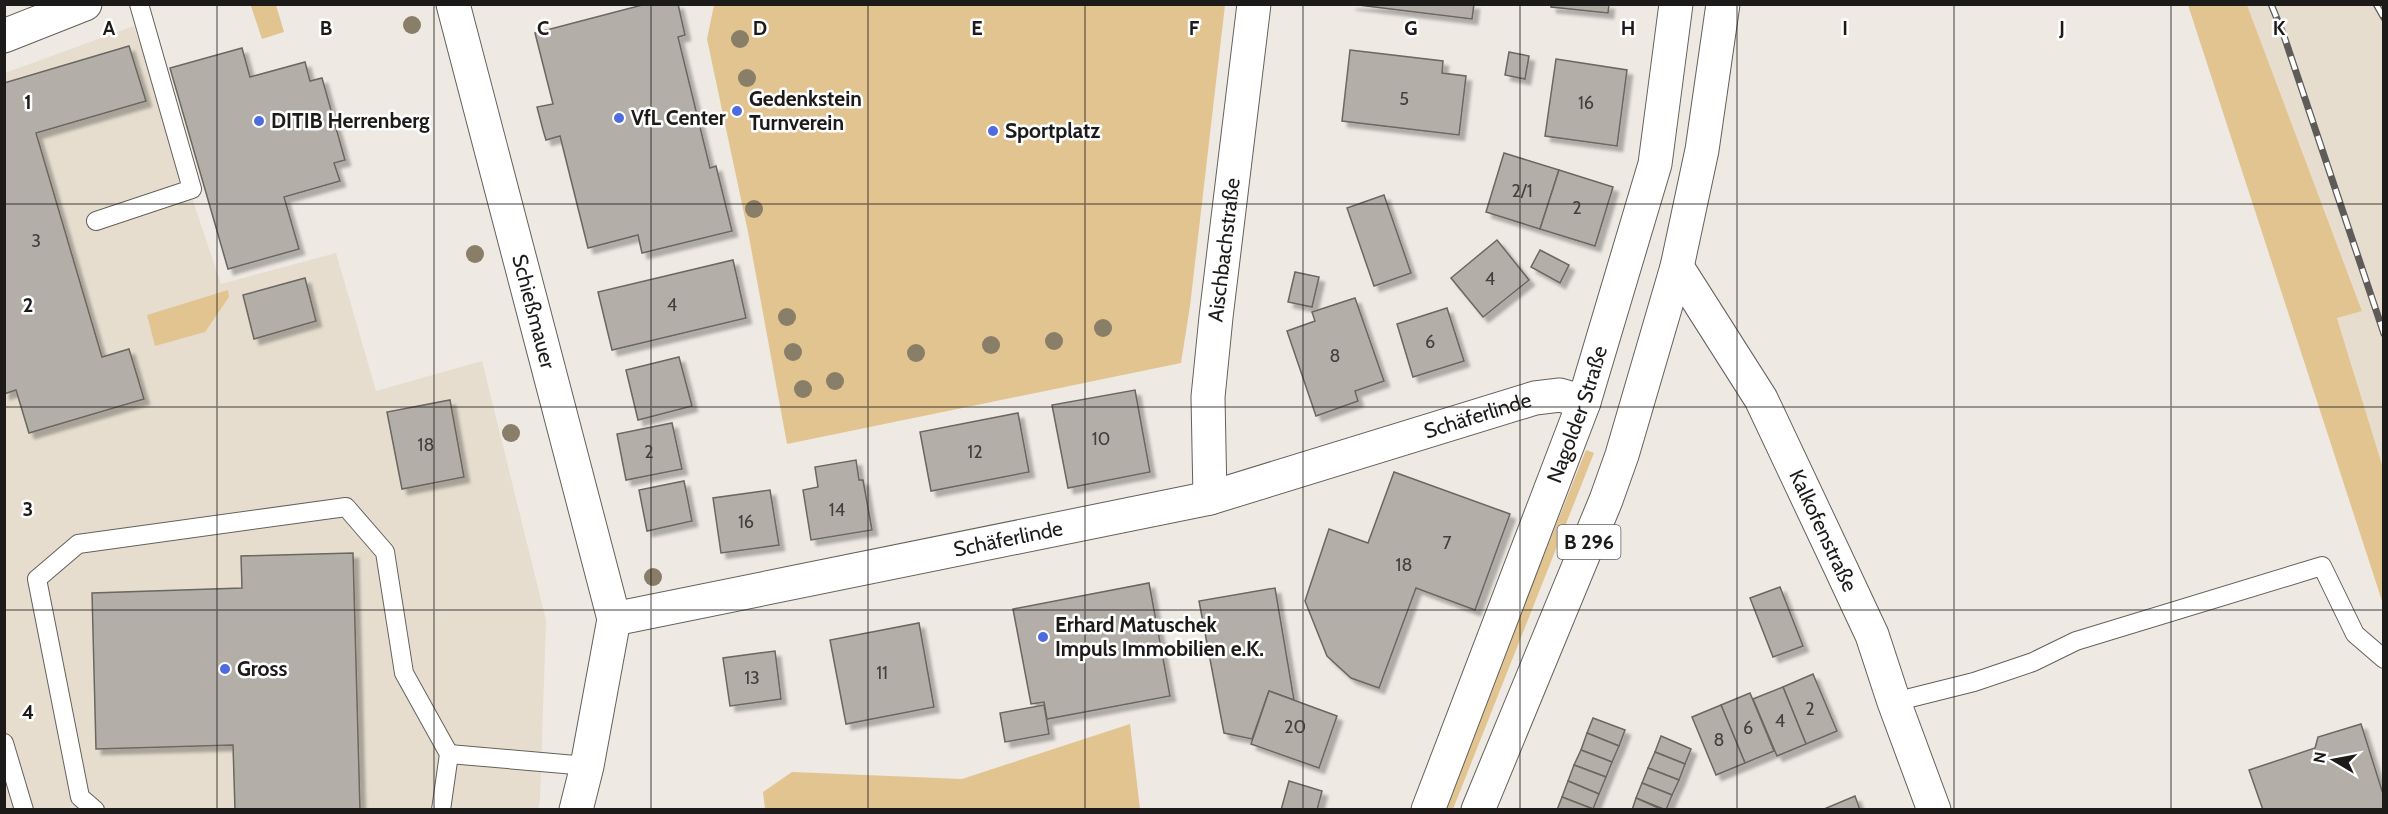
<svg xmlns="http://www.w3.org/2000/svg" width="2388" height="814" font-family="Cabin,sans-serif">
<defs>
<filter id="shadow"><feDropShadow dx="5.5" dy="5.5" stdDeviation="1.5" flood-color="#0004"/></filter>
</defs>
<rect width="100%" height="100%" fill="#eee9e2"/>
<g fill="#e6ddcf">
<polygon points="2247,5 2383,5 2383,468 2337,317 2362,310"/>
<polygon points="134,26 221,284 336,253 376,391 482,361 546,620 540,800 538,810 5,810 5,73"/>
</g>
<g fill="#e2c491">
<polygon points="256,5 276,5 284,32 262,39 251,6"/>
<polygon points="714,5 1225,5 1190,306 1181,363 787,444 749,237 707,39"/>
<polygon points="2188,5 2247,5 2362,311 2337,318 2383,468 2383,604"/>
<polygon points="228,290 229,297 205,332 155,346 147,315"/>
<polygon points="1586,450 1594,453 1453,809 1442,810"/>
<polygon points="1130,724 1140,809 765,809 763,792 792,772 962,779"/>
</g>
<g fill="#b3afa8" stroke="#6a6760" stroke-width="1.5" filter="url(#shadow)">
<polygon points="646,4 678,4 685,35 678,37 710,168 716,166 732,231 642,253 638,235 588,248 560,136 546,140 543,130 537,107 553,104 535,33"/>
<polygon points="1350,4 1474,4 1472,19"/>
<polygon points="1551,4 1609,4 1608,13 1551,7"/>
<polygon points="129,46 146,101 36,133 102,357 129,349 144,399 29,433 16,390 4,394 4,83"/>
<polygon points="242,48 250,77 305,62 310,81 322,78 345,160 334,163 340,181 284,197 299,249 228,269 170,68"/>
<polygon points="1350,50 1443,61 1442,73 1466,76 1459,135 1342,121"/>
<polygon points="1509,52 1529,56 1525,79 1505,75"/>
<polygon points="1556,59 1627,70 1617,146 1545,136"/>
<polygon points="1504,153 1559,170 1540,229 1486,212"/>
<polygon points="1559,170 1613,187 1595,246 1540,229"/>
<polygon points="1384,195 1411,273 1374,286 1347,208"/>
<polygon points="1497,240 1529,280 1483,317 1451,278"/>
<polygon points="1540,250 1569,265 1560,283 1531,267"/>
<polygon points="733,260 746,318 612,350 598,292"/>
<polygon points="1295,272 1319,277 1312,307 1288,302"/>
<polygon points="305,278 316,321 254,339 243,295"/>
<polygon points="1355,298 1384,381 1355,391 1358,401 1316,416 1287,331 1315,321 1312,312"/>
<polygon points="1447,308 1464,361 1413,377 1397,324"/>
<polygon points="679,357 692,406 638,420 626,370"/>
<polygon points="1135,390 1150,472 1068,488 1052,405"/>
<polygon points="450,400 464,477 402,489 387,412"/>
<polygon points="1018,413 1029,472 931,491 920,432"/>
<polygon points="672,423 682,469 626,480 617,434"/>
<polygon points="856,460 859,480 863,480 872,530 811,540 803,490 818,487 815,467"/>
<polygon points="1394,472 1510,514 1475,610 1416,588 1379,688 1351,678 1327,656 1305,601 1329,529 1368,543"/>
<polygon points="684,481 692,521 647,531 639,490"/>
<polygon points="770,490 779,545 721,553 713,498"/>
<polygon points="353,553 360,810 235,810 233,745 96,749 92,593 242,588 241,556"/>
<polygon points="1149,583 1170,696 1047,719 1044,702 1031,704 1013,609"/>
<polygon points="1780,587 1803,646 1773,657 1750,598"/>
<polygon points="1275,588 1294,700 1269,691 1252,739 1224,733 1199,601"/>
<polygon points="919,623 934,707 846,724 830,640"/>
<polygon points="775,651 781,699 730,706 723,658"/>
<polygon points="1813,674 1837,731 1806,744 1783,687"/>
<polygon points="1783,687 1806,744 1777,756 1753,699"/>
<polygon points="1269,691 1337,716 1319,768 1251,744"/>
<polygon points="1750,693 1774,751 1745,763 1721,705"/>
<polygon points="1044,705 1049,734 1005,742 1000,713"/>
<polygon points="1721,705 1745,763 1716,775 1692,717"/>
<polygon points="1593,718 1625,730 1619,746 1587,733"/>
<polygon points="2361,724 2384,797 2384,810 2263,810 2249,770 2315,748 2318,737"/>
<polygon points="1587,733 1619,746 1612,762 1581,750"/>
<polygon points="1661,736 1691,749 1685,764 1655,752"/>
<polygon points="1581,750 1612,762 1606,777 1574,765"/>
<polygon points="1655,752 1685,764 1679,780 1648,768"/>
<polygon points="1574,765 1606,777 1599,794 1568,781"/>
<polygon points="1648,768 1679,780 1672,795 1642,783"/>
<polygon points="1289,781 1322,791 1317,810 1281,810"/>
<polygon points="1568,781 1599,794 1593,809 1562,797"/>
<polygon points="1642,783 1672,795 1666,810 1636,798"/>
<polygon points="1855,796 1860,810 1825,810 1824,809"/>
<polygon points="1562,797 1593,809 1557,810"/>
<polygon points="1636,798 1663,810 1632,810"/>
</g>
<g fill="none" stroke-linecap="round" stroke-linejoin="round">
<defs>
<g id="service">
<polyline points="96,221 192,189 139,4"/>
<polyline points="1894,702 1974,682 2033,662 2076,641 2322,566 2355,634 2384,659"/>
<polyline points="4,743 24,810"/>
<polyline points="449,754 587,766"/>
<polyline points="95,810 80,797 37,579 78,544 346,507 385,552 404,673 449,754 441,810"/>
</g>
<g id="minor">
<path id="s1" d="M453,4L614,619"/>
<polyline points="4,36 85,4"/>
<path id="s2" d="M1677,267L1761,399L1836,558L1872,635L1894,702L1934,810"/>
<path id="s3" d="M1210,498L1208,397L1216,317L1254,4"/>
<path id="s4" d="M576,810L587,766L614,619L1210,498L1535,398L1560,395L1584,402"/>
</g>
<g id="primary">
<path id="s5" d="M1428,810L1584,402L1655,164L1676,4"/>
<polyline points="1478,810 1606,500 1622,455 1677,267 1702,150 1723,4"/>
</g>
</defs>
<use href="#service" stroke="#64615b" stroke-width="20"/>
<use href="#minor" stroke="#64615b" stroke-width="35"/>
<use href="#primary" stroke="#64615b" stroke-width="35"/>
<use href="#service" stroke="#fff" stroke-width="18"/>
<use href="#minor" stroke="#fff" stroke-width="33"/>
<use href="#primary" stroke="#fff" stroke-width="33"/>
<defs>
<g id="rail">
<polyline points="2271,4 2284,36 2384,334"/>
<polyline points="2376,4 2384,18"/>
</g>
</defs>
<use href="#rail" stroke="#5e5b58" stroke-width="7"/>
<use href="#rail" stroke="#fff" stroke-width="4.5" stroke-dasharray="14" stroke-linecap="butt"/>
</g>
<g fill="#897e68">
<circle cx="412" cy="25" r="9"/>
<circle cx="740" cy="39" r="9"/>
<circle cx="747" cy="78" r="9"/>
<circle cx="754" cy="209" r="9"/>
<circle cx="475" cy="254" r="9"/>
<circle cx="787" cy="317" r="9"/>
<circle cx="1103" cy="328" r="9"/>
<circle cx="1054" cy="341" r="9"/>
<circle cx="991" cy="345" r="9"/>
<circle cx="793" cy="352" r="9"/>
<circle cx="916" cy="353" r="9"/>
<circle cx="835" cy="381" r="9"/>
<circle cx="803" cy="389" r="9"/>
<circle cx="511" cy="433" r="9"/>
<circle cx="653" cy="577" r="9"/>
</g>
<path fill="none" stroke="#1d1b19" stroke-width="1.5" stroke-opacity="0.55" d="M217,4V810M434,4V810M651,4V810M868,4V810M1085,4V810M1303,4V810M1520,4V810M1737,4V810M1954,4V810M2171,4V810M4,204H2384M4,407H2384M4,610H2384"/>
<g fill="#4e6bdf" stroke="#fff" stroke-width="2">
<circle cx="737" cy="111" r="6"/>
<circle cx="619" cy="118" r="6"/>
<circle cx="259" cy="121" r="6"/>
<circle cx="993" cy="131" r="6"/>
<circle cx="1043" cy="637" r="6"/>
<circle cx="225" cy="669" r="6"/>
</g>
<g text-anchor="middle" stroke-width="5" stroke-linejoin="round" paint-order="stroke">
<g font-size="18" fill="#42403d">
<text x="1404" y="105">5</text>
<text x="1586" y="109">16</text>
<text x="1522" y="197">2/1</text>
<text x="1577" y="214">2</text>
<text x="36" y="247">3</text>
<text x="1490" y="285">4</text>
<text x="672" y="311">4</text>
<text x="1430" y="348">6</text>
<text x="1335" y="362">8</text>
<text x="1101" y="445">10</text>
<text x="426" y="451">18</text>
<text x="649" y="458">2</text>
<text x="975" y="458">12</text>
<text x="837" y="516">14</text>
<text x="746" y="528">16</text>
<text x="1447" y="549">7</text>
<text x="1404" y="571">18</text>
<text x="882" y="679">11</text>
<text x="752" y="684">13</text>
<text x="1810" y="715">2</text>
<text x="1780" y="727">4</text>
<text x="1295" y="733">20</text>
<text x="1748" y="734">6</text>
<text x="1719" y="746">8</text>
</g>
<rect fill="#fff" stroke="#615f5e" stroke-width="1.5" x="1557.5" y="525" width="63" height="34" rx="4.5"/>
<g font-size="20" font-weight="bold" fill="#1d1b19">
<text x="1589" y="549">B 296</text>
</g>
<g font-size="21" font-weight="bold" fill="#1d1b19" stroke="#fff" text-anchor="start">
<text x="749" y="106">Gedenkstein<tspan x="749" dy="24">Turnverein</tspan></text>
<text x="631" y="125">VfL Center</text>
<text x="271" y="128">DITIB Herrenberg</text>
<text x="1005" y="138">Sportplatz</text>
<text x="1055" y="632">Erhard Matuschek<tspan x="1055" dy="24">Impuls Immobilien e.K.</tspan></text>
<text x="237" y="676">Gross</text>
</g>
<g font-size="21" fill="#1d1b19" stroke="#fff">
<text dy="7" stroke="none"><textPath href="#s3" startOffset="249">Aischbachstraße</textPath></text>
<text dy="7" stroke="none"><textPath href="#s1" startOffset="318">Schießmauer</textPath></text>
<text dy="7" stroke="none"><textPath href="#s5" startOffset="423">Nagolder Straße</textPath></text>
<text dy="7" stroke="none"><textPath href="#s4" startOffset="1083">Schäferlinde</textPath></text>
<text dy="7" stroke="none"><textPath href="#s2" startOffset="302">Kalkofenstraße</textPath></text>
<text dy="7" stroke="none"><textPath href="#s4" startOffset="597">Schäferlinde</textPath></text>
</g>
</g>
<g font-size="20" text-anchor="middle" font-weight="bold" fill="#1d1b19" stroke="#fff" stroke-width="5" stroke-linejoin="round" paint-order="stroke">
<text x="109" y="35">A</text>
<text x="326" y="35">B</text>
<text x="543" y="35">C</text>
<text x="760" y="35">D</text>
<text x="977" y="35">E</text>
<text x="1194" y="35">F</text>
<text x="1411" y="35">G</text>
<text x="1628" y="35">H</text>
<text x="1845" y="35">I</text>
<text x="2062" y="35">J</text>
<text x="2279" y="35">K</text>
<text x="28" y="109">1</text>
<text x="28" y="312">2</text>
<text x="28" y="516">3</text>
<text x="28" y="719">4</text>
</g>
<rect width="2388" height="814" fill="none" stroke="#1d1b19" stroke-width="12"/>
<g transform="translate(2334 760) rotate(280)" stroke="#ffffff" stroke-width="4.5" paint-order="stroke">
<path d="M0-4.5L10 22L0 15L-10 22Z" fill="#1d1b19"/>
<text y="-9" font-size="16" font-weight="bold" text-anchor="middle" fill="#1d1b19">N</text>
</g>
</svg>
